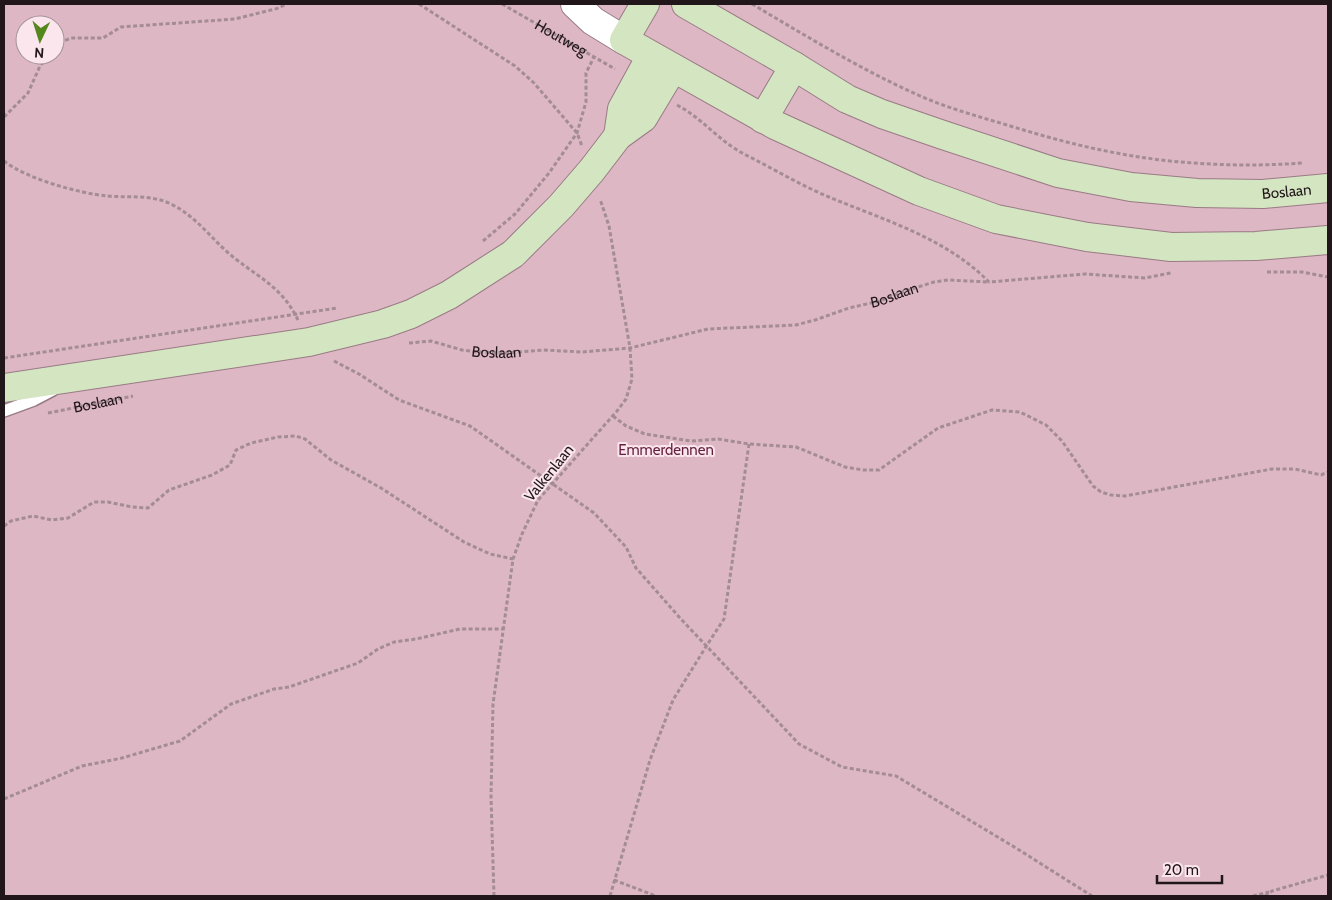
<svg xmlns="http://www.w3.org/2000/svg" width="1332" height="900" font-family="Cabin,sans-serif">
<rect width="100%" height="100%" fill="#f6d5e0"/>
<path fill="#ddb7c4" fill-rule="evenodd" d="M4,4H1328V896H4ZM25,25H55V55H25Z"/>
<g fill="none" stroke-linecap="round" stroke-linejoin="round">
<defs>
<polyline id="service" points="4,411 34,400 53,390"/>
<polyline id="tertiary" points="575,4 593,21 624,40"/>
<g id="secondary">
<polyline points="645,4 624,40 775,125 919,191 996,219 1087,237 1171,247 1256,246 1328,240"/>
<path id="s4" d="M686,4L794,66L847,99L882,114L943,135L1058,173L1131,187L1197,193L1263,194L1328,188"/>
<polyline points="763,119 794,66"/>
<polyline points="618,136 622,109 651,56"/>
<polyline points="4,388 309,342 383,324 411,314 449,295 513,254 561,206 592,170 618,136 643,118 673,68"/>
</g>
</defs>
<use href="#service" stroke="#997b85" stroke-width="14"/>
<use href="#tertiary" stroke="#997b85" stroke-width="30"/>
<use href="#secondary" stroke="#997b85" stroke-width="30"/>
<g stroke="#a48c94" stroke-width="3" stroke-dasharray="4 2.5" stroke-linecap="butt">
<polyline points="419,4 515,66 534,83 577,133 582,146"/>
<path id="s1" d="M502,4L615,69"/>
<path d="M752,4C806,36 860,69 918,95C947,108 977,116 1007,125C1049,138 1090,149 1133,156C1188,165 1247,167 1303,163"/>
<polyline points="55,48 61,42 71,38 103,38 121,27 235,19 279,8 286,4"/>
<path d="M677,105C702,118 719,141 744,154C772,168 800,185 829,197C884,220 946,238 989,282L1085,274L1145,278L1171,273"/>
<polyline points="4,117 28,93 40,66 49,55"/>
<path d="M4,161C27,179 78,193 107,196C129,198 150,194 171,204C198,217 214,243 237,260C263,280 283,289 298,320"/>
<polyline points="483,241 515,214 549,173 577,133 586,102 586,73 594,57"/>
<polyline points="1267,272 1302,272 1328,277"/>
<path id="s2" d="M409,343L431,341L462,350L477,352L507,353L543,350L582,352L630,348L708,329L796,325L815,320L849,308L880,301L899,293L934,282L948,280L989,282"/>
<polyline points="4,358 337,308"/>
<polyline points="334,361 359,374 399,400 470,426 594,513 626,547 636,568 680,618 799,744 842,767 896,776 1016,848 1092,896"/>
<path id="s3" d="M48,413L133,396"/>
<polyline points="613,416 626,426 645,434 691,441 718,439 749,444 796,447 845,467 863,470 879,470 938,428 992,410 1020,412 1046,425 1062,441 1093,486 1101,492 1111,495 1125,496 1272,469 1295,469 1321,475 1328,472"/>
<polyline points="4,526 11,521 33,516 52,520 68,518 94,502 108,502 132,507 148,508 169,490 212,475 230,465 236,450 251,443 278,437 296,436 305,439 331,460 381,488 464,542 490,554 513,559"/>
<polyline points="4,799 82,766 122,758 180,741 231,704 274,689 289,687 358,663 378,649 394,642 416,639 460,629 503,629"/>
<polyline points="614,880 656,896"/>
<polyline points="494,896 491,796 493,704 513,559 522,534 538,500 617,411 626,399 632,379 630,348 609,226 600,199"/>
<polyline points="610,896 650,760 673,700 707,645 724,619 749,444"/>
<polyline points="1253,896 1269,892"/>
<polyline points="1265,896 1272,891 1328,875"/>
</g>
<use href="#service" stroke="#fff" stroke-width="11"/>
<use href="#tertiary" stroke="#fff" stroke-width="28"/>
<use href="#secondary" stroke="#d4e5c1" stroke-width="28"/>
</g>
<g text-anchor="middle" stroke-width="4" stroke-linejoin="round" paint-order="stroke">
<g font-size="15" fill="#21161a" stroke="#fbe6ed">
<text dy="5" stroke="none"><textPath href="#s1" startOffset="68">Houtweg</textPath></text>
<text dy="5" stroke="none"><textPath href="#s4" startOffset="641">Boslaan</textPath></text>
<text dy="5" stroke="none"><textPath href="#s2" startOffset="494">Boslaan</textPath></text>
<text dy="5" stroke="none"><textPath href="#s2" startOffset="89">Boslaan</textPath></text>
<text dy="5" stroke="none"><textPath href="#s3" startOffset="51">Boslaan</textPath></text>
<text transform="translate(549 473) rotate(-51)" y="5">Valkenlaan</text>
</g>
<g font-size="15" fill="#641f3e" stroke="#fbe6ed">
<text x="666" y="455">Emmerdennen</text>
</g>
</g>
<rect width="1332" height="900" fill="none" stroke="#21161a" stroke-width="10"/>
<g transform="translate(40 40) rotate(184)"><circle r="24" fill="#fbe6ed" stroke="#a49399"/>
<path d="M0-4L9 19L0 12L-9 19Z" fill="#56871c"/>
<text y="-8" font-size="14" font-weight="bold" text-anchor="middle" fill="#21161a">N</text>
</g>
<path d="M1157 875v8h65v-8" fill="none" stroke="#21161a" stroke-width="2.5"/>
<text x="1164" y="875" font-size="15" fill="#21161a" stroke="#fbe6ed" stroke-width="4" paint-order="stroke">20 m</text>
</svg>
